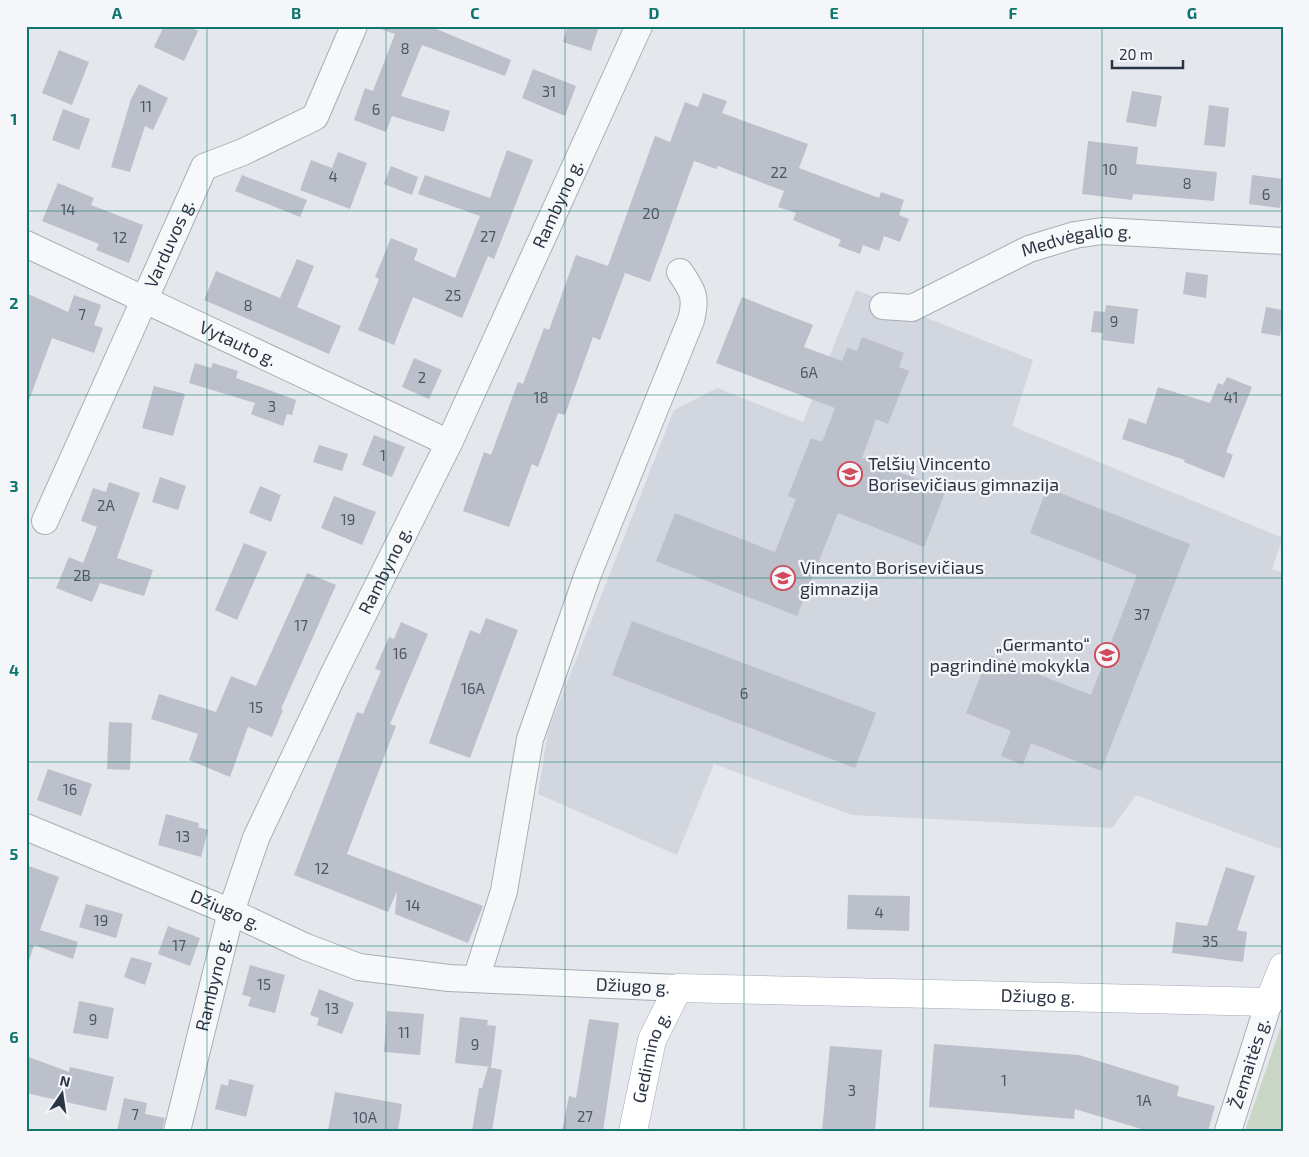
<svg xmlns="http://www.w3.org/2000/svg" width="1309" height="1157" font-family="'Exo 2',sans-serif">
<rect width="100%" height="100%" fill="#e4e7ec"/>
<polygon fill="#d2d6de" points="856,290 1033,360 1012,426 1283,538 1272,569 1283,573 1283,850 1136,795 1112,828 852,815 714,764 677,855 538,794 548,731 674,410 717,388 803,422"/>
<polygon fill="#c9d6c5" points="1283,1020 1283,1131 1245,1131"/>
<g fill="#bbc0ca">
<polygon points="164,26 188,26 198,31 184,61 154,47"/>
<polygon points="379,26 429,26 511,60 505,76 422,45 401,96 450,111 444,132 392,116 386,132 354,120 365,88 373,91 395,34 378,28"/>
<polygon points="568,26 599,26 591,51 563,42"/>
<polygon points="59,50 89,62 72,105 42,93"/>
<polygon points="533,69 576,86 565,116 522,98"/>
<polygon points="139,84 168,98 153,130 145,126 130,172 111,167 131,99"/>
<polygon points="1132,91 1162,96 1156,127 1126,122"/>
<polygon points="703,93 727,101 722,113 808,144 799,168 879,198 881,192 904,200 899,215 909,219 900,242 884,236 879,251 863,245 860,254 838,246 841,240 793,220 796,213 778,207 784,191 718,166 716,169 694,161 650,282 625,273 600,340 593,337 565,415 558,413 538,467 532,464 509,527 463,511 484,452 491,455 518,382 523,384 544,328 549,330 576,255 608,266 655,136 670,142 685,102 698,107"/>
<polygon points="1209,105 1229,108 1225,147 1204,145"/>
<polygon points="63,109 90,119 79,150 52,140"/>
<polygon points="1088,141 1138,147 1136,164 1217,172 1214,201 1133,194 1132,200 1082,194"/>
<polygon points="507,150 533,160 494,259 488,256 462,318 413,297 394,345 358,330 379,279 375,277 391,238 418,249 414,260 455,278 480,216 418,194 425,175 490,198"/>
<polygon points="338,152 367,163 350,209 300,190 311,160 332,168"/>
<polygon points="391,166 418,177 412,195 384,184"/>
<polygon points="242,175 307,200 300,217 235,191"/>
<polygon points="1252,175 1283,179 1280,208 1249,204"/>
<polygon points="58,183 94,198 91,205 143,225 129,263 96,250 99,244 42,221"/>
<polygon points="297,259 314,266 297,307 341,326 329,354 204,300 216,271 280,298"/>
<polygon points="1186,272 1208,275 1206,298 1183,294"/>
<polygon points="26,293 68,312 74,295 101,305 94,325 103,328 94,353 52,338 28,403 26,403"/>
<polygon points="742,297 813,325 804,347 842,361 847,348 857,351 862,337 904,353 899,367 909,371 888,424 876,419 862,458 946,490 924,547 838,513 797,616 656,561 675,513 775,552 796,499 788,496 811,438 822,442 835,408 716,363"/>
<polygon points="1106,305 1138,309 1134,344 1102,340 1103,333 1091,332 1094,311 1105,312"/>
<polygon points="1266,307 1283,310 1280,336 1261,333"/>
<polygon points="414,358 442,370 429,399 402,387"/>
<polygon points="195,363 211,368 213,363 238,371 236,378 296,400 292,415 287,414 283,426 251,414 255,403 189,383"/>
<polygon points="1227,377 1252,387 1226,452 1233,455 1224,478 1184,462 1185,460 1122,439 1129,418 1146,424 1158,387 1210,403 1218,383 1223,385"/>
<polygon points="154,386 185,394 173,436 142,428"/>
<polygon points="374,435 405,447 392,477 362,465"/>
<polygon points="319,445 348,454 342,471 313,462"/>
<polygon points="160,477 186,486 178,510 152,502"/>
<polygon points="109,482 140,493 117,558 153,570 144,596 100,583 92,602 56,588 69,557 83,563 97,527 81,521 93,488 106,492"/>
<polygon points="260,486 281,495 271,522 249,513"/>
<polygon points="1047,488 1190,544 1101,771 1031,743 1023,765 1001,756 1011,731 966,713 989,655 1091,695 1137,575 1030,533"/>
<polygon points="334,496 376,512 362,545 321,528"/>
<polygon points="244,543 267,552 237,620 215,610"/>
<polygon points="307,573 336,585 281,709 283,710 272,737 248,727 230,777 189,760 198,734 151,719 159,694 216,712 231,676 256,686"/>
<polygon points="486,618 518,630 470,758 429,743 470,630 480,634"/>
<polygon points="632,621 876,713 855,768 612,675"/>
<polygon points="401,622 428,634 390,724 396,726 347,854 483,906 468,943 395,914 397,891 388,912 294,875 357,712 363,714 381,671 375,669 389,637 394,639"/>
<polygon points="109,722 132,723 130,770 107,769"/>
<polygon points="48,769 92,784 81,816 37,800"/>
<polygon points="166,814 199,823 198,827 208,830 201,857 158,845"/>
<polygon points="26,865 59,877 40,930 78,942 73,959 34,945 29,961 26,960"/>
<polygon points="1226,867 1255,876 1237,930 1247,932 1243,962 1172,953 1176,922 1207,926"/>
<polygon points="848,895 910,896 909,931 847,929"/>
<polygon points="86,904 123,914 116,938 79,927"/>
<polygon points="168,926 200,938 190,966 158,954"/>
<polygon points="131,957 152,963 145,985 124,977"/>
<polygon points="250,965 285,975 275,1013 248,1006 251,997 242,995"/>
<polygon points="319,989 354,1003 342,1034 317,1025 319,1018 310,1015"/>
<polygon points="79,1001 114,1008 108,1039 73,1033"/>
<polygon points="387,1011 424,1014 420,1055 384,1052"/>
<polygon points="460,1017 488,1020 487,1025 496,1026 491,1067 455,1063"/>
<polygon points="589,1019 619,1023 603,1131 562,1131 569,1096 576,1098"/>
<polygon points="934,1044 1079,1055 1179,1086 1177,1096 1215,1106 1208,1131 1148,1131 1075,1109 1074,1119 929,1107"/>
<polygon points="830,1046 882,1050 875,1131 822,1131"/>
<polygon points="26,1056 69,1072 70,1067 114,1077 106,1111 26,1093"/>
<polygon points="488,1067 502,1070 492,1131 472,1131 479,1088 482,1088"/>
<polygon points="229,1079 254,1085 246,1117 215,1109 221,1084 228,1086"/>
<polygon points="335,1092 402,1104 398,1131 328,1131"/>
<polygon points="124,1098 147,1103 145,1114 165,1118 162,1131 117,1131"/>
</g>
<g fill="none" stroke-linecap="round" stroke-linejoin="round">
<defs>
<g id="minor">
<path id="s1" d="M26,244L449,443"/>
<path id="s2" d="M883,306L912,308L1029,249L1075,235L1102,231L1283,241"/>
<path id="s3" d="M45,521L204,167L243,152L315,117L354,26"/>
<path id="s4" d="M26,827L231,912L306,947L359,967L449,978L678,988"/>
<path d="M476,979L504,891L530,739L588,574L691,320C697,297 693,291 680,272"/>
<path id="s5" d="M177,1131L231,912L256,838L334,673L449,443L639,26"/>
<path id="s6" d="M1228,1131L1269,1002"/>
</g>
<g id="primary">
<path id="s7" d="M633,1131L652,1040L678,988L1269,1002L1283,967"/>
</g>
</defs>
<use href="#minor" stroke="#a9aeb7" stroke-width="28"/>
<use href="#primary" stroke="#a3abb8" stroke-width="29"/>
<use href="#minor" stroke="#f7f8fa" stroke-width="26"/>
<use href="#primary" stroke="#fff" stroke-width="28"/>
</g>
<path fill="none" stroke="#0f766e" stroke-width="1" stroke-opacity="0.55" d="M207,26V1131M386,26V1131M565,26V1131M744,26V1131M923,26V1131M1102,26V1131M26,211H1283M26,395H1283M26,578H1283M26,762H1283M26,946H1283"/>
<defs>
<symbol id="school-ring" viewBox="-11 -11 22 22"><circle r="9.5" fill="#f4f6f9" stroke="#d1495b" stroke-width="1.5"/><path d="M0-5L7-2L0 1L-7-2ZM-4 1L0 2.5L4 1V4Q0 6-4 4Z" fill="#d1495b"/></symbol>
</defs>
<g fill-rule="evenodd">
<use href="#school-ring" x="836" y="460" width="28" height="28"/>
<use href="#school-ring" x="769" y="564" width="28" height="28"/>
<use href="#school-ring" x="1093" y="641" width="28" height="28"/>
</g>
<g text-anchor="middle" stroke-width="4.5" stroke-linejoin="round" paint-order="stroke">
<g font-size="15" fill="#4f5766">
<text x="405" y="54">8</text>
<text x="549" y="97">31</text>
<text x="146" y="112">11</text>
<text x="376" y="115">6</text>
<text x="1110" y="175">10</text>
<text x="779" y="178">22</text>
<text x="333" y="182">4</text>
<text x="1187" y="189">8</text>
<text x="1266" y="200">6</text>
<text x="68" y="215">14</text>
<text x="651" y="219">20</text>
<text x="488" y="242">27</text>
<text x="120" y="243">12</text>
<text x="453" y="301">25</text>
<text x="248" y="311">8</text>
<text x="82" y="320">7</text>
<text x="1114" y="327">9</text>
<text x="809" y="378">6A</text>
<text x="422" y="383">2</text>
<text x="541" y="403">18</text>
<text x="1231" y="403">41</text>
<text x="272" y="412">3</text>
<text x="383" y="461">1</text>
<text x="106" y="511">2A</text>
<text x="348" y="525">19</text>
<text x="82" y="581">2B</text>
<text x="1142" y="620">37</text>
<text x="301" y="631">17</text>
<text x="400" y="659">16</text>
<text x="473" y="694">16A</text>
<text x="744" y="699">6</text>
<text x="256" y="713">15</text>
<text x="70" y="795">16</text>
<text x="183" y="842">13</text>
<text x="322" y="874">12</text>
<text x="413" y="911">14</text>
<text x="879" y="918">4</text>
<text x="101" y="926">19</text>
<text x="1210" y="947">35</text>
<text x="179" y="951">17</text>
<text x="264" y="990">15</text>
<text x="332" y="1014">13</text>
<text x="93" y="1025">9</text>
<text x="404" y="1038">11</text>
<text x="475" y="1050">9</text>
<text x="1004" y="1086">1</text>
<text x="852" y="1096">3</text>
<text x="1144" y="1106">1A</text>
<text x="135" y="1120">7</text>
<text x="585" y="1122">27</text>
<text x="365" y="1123">10A</text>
</g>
<g font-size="18" fill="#2b3445" stroke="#f4f6f9">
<text dy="6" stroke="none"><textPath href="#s5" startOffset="1006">Rambyno g.</textPath></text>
<text dy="6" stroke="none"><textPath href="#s3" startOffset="304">Varduvos g.</textPath></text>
<text dy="6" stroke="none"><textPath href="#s2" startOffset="209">Medvėgalio g.</textPath></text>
<text dy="6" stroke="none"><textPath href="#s1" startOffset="234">Vytauto g.</textPath></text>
<text dy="6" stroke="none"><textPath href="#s5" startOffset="601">Rambyno g.</textPath></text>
<text dy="6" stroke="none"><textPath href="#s4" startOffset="216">Džiugo g.</textPath></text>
<text dy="6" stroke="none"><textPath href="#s5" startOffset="151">Rambyno g.</textPath></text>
<text dy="6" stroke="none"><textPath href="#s4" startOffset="636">Džiugo g.</textPath></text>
<text dy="6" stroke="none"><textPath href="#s7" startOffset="511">Džiugo g.</textPath></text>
<text dy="6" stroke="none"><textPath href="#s7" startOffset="76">Gedimino g.</textPath></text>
<text dy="6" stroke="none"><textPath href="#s6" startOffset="71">Žemaitės g.</textPath></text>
</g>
<g font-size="18" fill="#2b3445" stroke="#f4f6f9" text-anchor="start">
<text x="868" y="470">Telšių Vincento<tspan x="868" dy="21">Borisevičiaus gimnazija</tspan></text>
<text x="800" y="574">Vincento Borisevičiaus<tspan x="800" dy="21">gimnazija</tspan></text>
<text x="1090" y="651" text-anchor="end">„Germanto“<tspan x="1090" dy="21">pagrindinė mokykla</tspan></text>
</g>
</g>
<rect width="1309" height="1157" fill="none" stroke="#f4f6f9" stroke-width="55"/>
<g transform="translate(62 1094) rotate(13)" stroke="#f4f6f9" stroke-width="4" paint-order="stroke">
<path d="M0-4L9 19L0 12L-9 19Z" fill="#2b3445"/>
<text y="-8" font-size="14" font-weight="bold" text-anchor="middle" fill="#2b3445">N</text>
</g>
<path d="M1112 60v8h71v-8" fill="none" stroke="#2b3445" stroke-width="2.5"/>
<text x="1119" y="60" font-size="15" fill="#2b3445" stroke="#f4f6f9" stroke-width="4" paint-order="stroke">20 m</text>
<rect x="28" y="28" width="1254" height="1102" fill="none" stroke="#0f766e" stroke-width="2"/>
<g font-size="16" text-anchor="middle" font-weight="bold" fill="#0f766e">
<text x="117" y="19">A</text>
<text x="296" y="19">B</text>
<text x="475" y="19">C</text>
<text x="654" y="19">D</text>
<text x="834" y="19">E</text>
<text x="1013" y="19">F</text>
<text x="1192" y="19">G</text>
<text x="14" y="125">1</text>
<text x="14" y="309">2</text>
<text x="14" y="492">3</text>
<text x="14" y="676">4</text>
<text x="14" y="860">5</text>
<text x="14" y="1043">6</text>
</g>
</svg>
